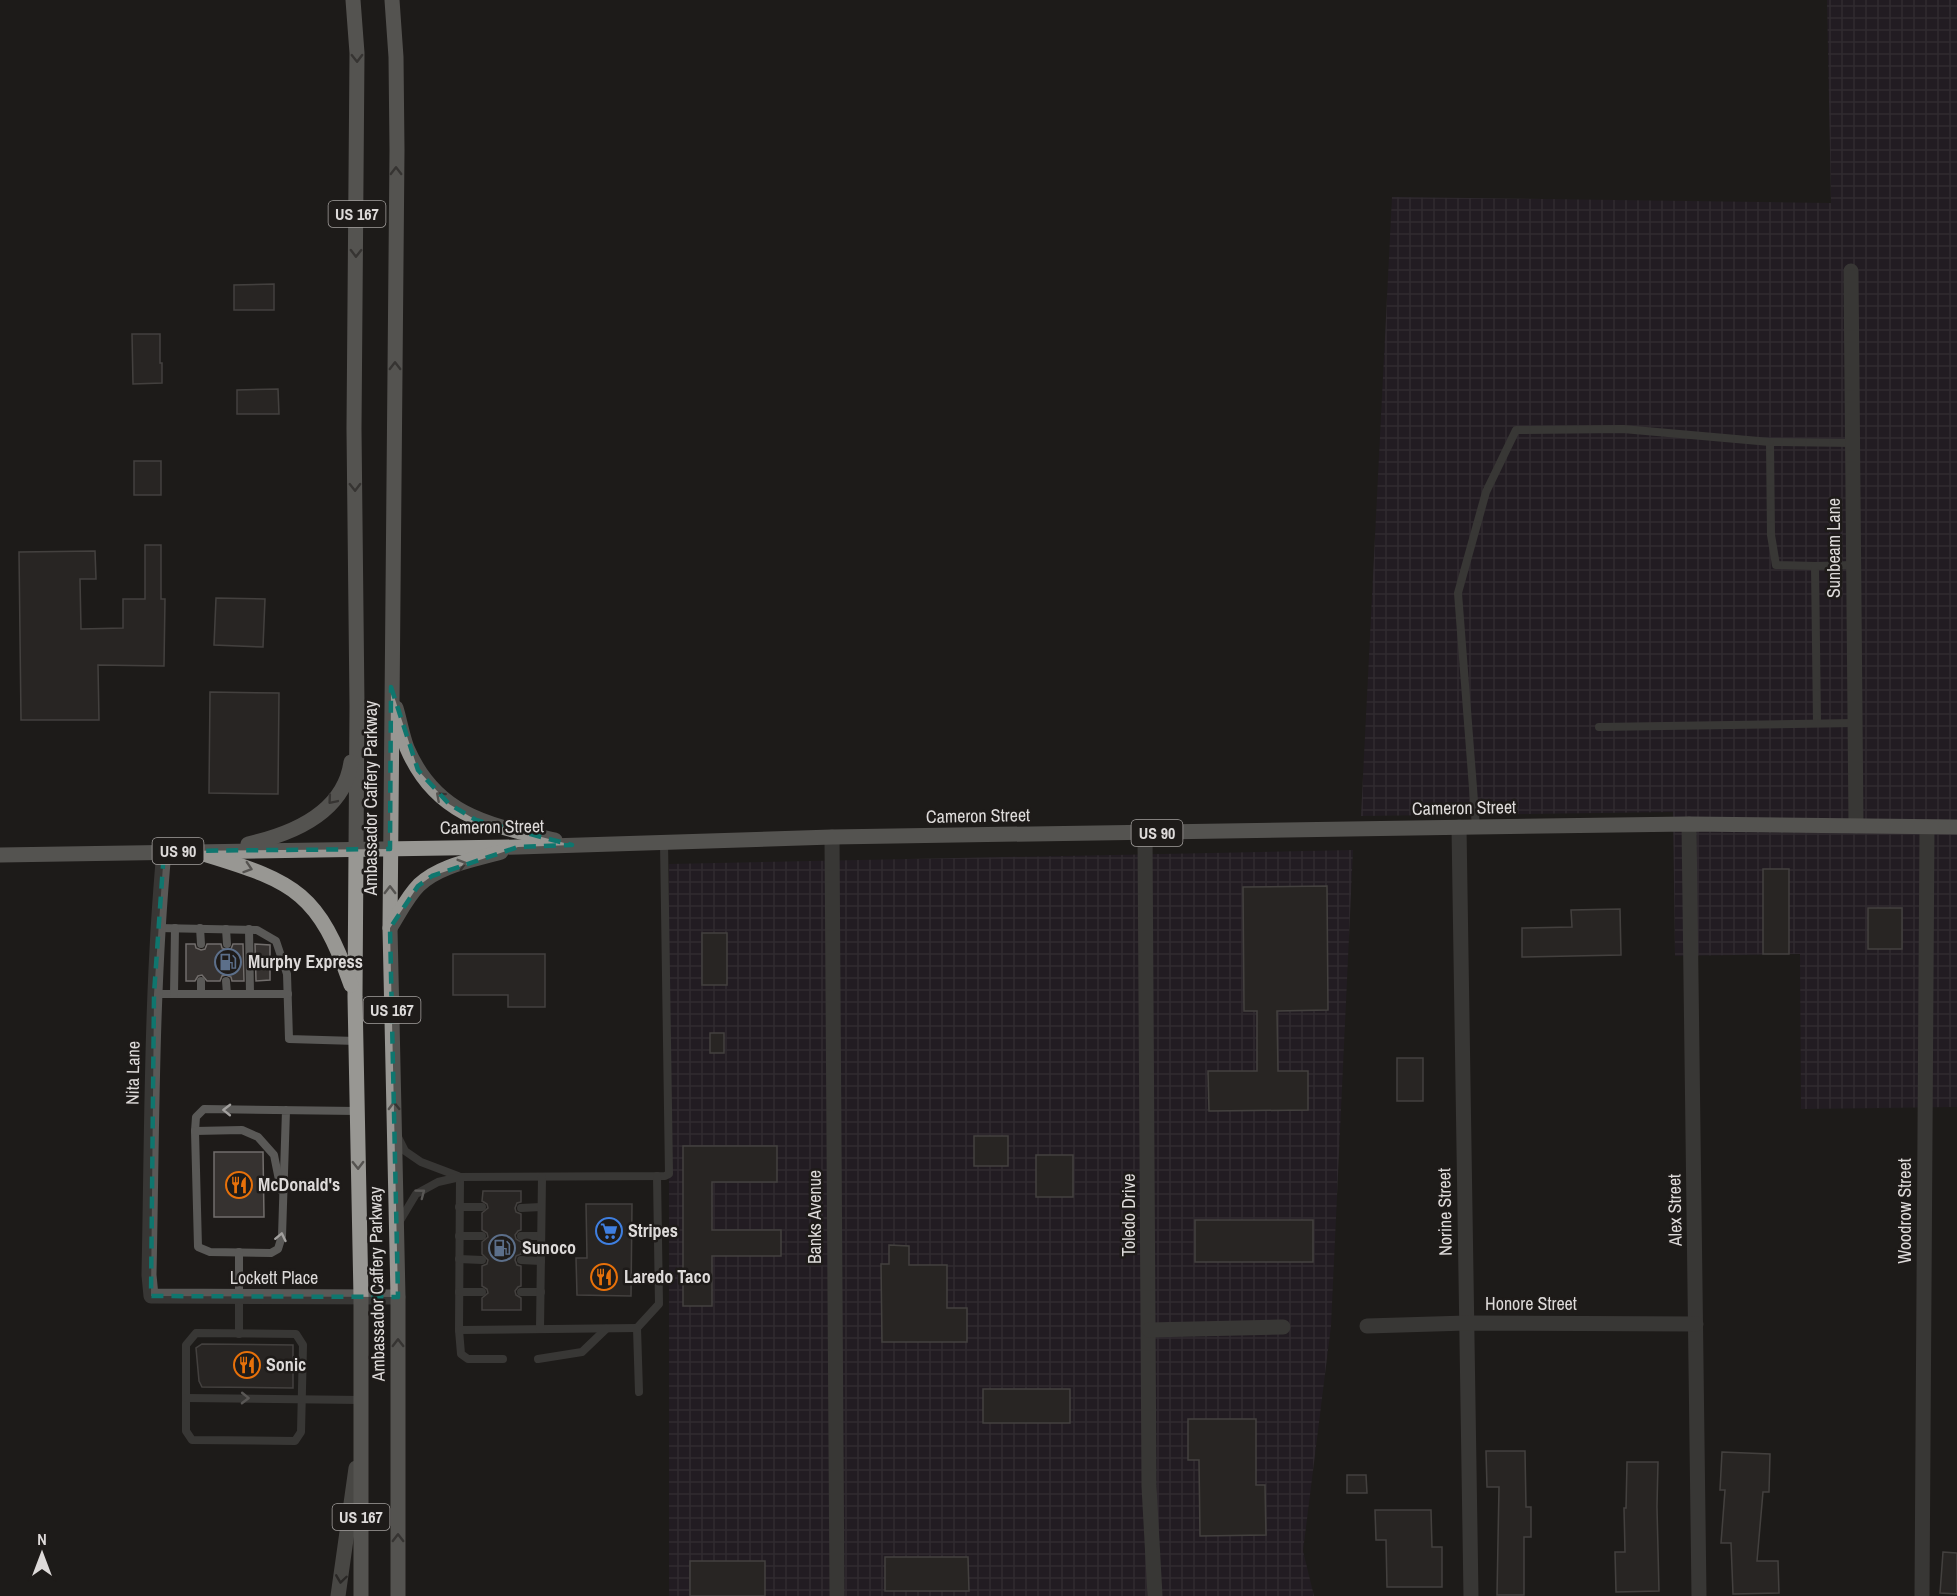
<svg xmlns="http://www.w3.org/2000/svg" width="1957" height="1596" font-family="'Archivo Narrow',sans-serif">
<defs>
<pattern id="industrial-grid" width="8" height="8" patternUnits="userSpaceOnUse" patternTransform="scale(1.5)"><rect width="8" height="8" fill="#281e2d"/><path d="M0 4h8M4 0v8" fill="none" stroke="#473e4b"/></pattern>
</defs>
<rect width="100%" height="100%" fill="#1e1b19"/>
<g fill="url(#industrial-grid)">
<polygon points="1827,0 1957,0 1957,1107 1801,1109 1800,954 1675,956 1673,812 1361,816 1392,197 1831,203"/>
<polygon points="1353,850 1331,1326 1303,1551 1314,1596 669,1596 669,864"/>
</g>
<g fill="#363230" stroke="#726e6c" stroke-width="1.5">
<polygon points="274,284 274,310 234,310 234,285"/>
<polygon points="132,334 160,334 160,363 162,363 162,383 133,384"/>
<polygon points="278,389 279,414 237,414 237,390"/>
<rect x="134" y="461" width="27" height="34"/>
<polygon points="145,545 161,545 161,599 165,599 164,666 98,665 99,720 21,720 19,552 95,551 96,579 80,579 81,629 123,628 123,599 145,599"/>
<polygon points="216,598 265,599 263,647 214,645"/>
<polygon points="210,692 279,693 278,794 209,793"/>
<rect x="1763" y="869" width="26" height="85"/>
<polygon points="1327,886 1328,1010 1277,1011 1278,1071 1308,1071 1308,1110 1209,1111 1208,1071 1257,1071 1257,1011 1244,1011 1243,887"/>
<rect x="1868" y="908" width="34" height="41"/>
<polygon points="1620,909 1621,955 1522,957 1522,928 1572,927 1571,910"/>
<rect x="702" y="933" width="25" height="52"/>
<polygon points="186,944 195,944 196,948 201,950 205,949 207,944 221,944 222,948 227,950 231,949 233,944 243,944 244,981 232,981 231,977 226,975 222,976 220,981 207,981 202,975 198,976 195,981 186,981"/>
<polygon points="255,944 270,945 270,980 256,981"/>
<polygon points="453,954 545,954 545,1007 508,1007 508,995 453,995"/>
<rect x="710" y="1033" width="14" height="20"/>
<rect x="1397" y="1058" width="26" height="43"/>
<rect x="974" y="1136" width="34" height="30"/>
<polygon points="683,1146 777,1146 777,1182 712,1182 712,1230 781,1230 781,1256 712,1256 712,1306 683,1306"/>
<polygon points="214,1152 263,1152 264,1217 214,1217"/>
<rect x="1036" y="1155" width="37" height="42"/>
<polygon points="483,1191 521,1191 521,1202 517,1203 515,1208 516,1212 521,1214 521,1230 518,1231 515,1235 516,1239 521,1242 521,1254 516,1256 515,1260 517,1265 521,1266 521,1286 518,1287 515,1291 516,1295 521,1298 521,1310 482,1310 482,1298 488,1293 487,1289 482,1286 482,1266 487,1264 488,1260 482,1254 482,1242 488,1237 487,1233 482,1230 482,1213 488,1208 487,1204 482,1201"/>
<polygon points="586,1204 632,1204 631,1296 577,1295 576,1258 587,1258"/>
<rect x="1195" y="1220" width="118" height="42"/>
<polygon points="889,1245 909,1246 909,1265 947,1265 947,1308 967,1308 967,1342 882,1342 881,1264 889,1264"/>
<polygon points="202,1344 293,1345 293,1388 202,1387 199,1381 196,1348"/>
<rect x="983" y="1389" width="87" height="34"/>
<polygon points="1188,1419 1256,1419 1256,1485 1265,1485 1266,1535 1200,1536 1199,1460 1188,1460"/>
<polygon points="1486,1451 1525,1451 1526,1507 1531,1507 1531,1537 1524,1537 1524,1595 1497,1595 1499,1487 1487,1487"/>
<polygon points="1722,1452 1770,1454 1769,1492 1763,1492 1757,1561 1778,1561 1779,1593 1733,1594 1731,1543 1721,1543 1725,1490 1720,1490"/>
<polygon points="1627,1462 1658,1462 1657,1507 1659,1591 1616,1592 1615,1552 1625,1552 1624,1508 1626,1508"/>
<polygon points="1347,1475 1366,1475 1367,1493 1347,1493"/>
<polygon points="1375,1510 1431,1510 1432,1547 1442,1547 1442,1587 1387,1587 1386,1540 1376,1540"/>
<polygon points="1943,1552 1957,1553 1957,1594 1940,1593"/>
<polygon points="885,1557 968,1557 969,1591 885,1591"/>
<rect x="690" y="1561" width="75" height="35"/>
</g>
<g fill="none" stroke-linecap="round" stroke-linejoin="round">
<g stroke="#5a5957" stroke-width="8">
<polyline points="1815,566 1776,565 1771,535 1770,442 1853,443"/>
<polyline points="1817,723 1815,566 1854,565"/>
<polyline points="1599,727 1855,723"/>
<polyline points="1476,827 1458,593 1486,492 1516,430 1623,429 1770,442"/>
<polyline points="158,928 257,930 276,941 287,974 289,1039 356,1041"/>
<polyline points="200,928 201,944"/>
<polyline points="226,929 227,944"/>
<polyline points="249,929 250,994"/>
<polyline points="201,981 201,994"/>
<polyline points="226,981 227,994"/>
<polyline points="154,994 288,994"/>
<polyline points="174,994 175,928"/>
<polyline points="286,1110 282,1236 278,1249 271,1253 210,1252 198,1247 195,1131 196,1117 204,1109 357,1111"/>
<polyline points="195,1131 242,1130 258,1137 274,1155 281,1190"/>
<polyline points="398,1137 405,1151 421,1162 458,1176"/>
<polyline points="460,1177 459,1330 637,1328"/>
<polyline points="459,1207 482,1207"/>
<polyline points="521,1208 541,1207"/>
<polyline points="398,1224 416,1194 438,1182 460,1177 665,1176 669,1174 664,842"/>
<polyline points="459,1236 482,1236"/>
<polyline points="521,1236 541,1236"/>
<polyline points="239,1252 239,1334"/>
<polyline points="459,1259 482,1260"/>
<polyline points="521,1260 541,1261"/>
<polyline points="459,1292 482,1292"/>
<polyline points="521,1292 541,1292"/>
<polyline points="540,1329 542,1177"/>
<polyline points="459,1330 461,1354 468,1359 503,1359"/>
<polygon points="196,1333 296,1334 303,1345 301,1432 295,1441 192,1440 186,1431 186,1345"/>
<polyline points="538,1359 582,1352 606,1329"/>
<polyline points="639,1392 637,1328 659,1304 657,1176"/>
<polyline points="186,1398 361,1400"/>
</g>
<g stroke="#5a5957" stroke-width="15">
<polyline points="1851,271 1856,826"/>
<polyline points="1689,824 1699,1596"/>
<polyline points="1459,827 1471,1596"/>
<polyline points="1145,834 1149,1486 1155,1596"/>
<polyline points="832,837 837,1596"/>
<path d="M164,851C151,992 152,1134 149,1275L151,1296L398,1297"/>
<polyline points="1367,1326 1467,1323 1696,1324"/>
<polyline points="1149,1330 1283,1327"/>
<polyline points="1922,1596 1927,827"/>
</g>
<polyline stroke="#7d7c79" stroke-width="15" points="338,1596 356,1468"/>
<g stroke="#989793" stroke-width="15">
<polyline points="353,0 357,53 354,429 357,706 355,997 361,1297 361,1596"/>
<polyline points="392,0 396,57 397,150 390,928 398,1297 398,1596"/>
<path d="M396,708C400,721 402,735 407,748C436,816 489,825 555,840"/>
<path d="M248,844C292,834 344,813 351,762"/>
<polyline points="0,855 518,847 832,837 1476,827 1689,824 1957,827"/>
<path d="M207,855C296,882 319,894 351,985"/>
<path d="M390,928C399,914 407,897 419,885C440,865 474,860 501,852"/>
</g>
</g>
<defs><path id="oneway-chevron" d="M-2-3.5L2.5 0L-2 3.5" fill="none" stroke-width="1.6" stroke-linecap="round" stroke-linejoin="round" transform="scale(1.5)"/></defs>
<g stroke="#555350">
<use href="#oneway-chevron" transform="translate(357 58) rotate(89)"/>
<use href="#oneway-chevron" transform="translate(396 171) rotate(-90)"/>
<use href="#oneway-chevron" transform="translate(356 253) rotate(91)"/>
<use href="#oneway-chevron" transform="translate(395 366) rotate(-90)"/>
<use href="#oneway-chevron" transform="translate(355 487) rotate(89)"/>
<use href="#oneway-chevron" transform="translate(440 796) rotate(-138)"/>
<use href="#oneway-chevron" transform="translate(332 800) rotate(130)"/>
<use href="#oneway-chevron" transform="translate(462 864) rotate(-17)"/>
<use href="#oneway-chevron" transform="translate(248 868) rotate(18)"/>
<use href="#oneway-chevron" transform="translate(390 890) rotate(-90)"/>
<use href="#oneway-chevron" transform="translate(394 1106) rotate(-91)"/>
<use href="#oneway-chevron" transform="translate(358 1165) rotate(89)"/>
<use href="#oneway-chevron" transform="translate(398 1343) rotate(-90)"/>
<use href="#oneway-chevron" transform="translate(398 1538) rotate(-90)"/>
</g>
<g stroke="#a2a09e">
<use href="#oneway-chevron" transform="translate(227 1110) rotate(-179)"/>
<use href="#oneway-chevron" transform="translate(421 1193) rotate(-37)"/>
<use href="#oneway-chevron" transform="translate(281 1237) rotate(-78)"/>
<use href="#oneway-chevron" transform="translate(245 1398) rotate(1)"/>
</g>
<use stroke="#3a3836" href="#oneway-chevron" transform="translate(341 1579) rotate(98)"/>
<path d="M0 0H1957V1596H0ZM391,687L418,770L449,804L476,820L572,845L518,847L432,876L418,886L390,928L398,1297L151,1296L154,994L164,851L390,849Z" fill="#1e1b19" fill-opacity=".55" fill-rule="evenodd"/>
<path fill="none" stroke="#0f766e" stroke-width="4.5" stroke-dasharray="12 8" stroke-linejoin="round" d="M391,687L418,770L449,804L476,820L572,845L518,847L432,876L418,886L390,928L398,1297L151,1296L154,994L164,851L390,849Z"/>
<defs>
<symbol id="fuel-ring" viewBox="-11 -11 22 22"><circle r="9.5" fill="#1e1b19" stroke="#5c6f8a" stroke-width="1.5"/><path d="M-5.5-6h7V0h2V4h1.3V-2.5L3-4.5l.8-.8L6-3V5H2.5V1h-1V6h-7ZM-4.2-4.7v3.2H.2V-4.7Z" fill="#5c6f8a"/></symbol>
<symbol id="restaurant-ring" viewBox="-11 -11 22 22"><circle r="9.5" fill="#1e1b19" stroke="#e8710a" stroke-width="1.5"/><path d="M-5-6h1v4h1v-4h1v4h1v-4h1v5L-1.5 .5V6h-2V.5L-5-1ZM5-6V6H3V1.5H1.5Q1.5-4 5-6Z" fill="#e8710a"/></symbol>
<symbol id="supermarket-ring" viewBox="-11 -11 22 22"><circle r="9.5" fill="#1e1b19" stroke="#3f7fe0" stroke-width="1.5"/><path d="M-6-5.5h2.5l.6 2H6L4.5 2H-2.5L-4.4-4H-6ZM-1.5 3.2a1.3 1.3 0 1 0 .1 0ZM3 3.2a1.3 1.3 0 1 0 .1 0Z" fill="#3f7fe0"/></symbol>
</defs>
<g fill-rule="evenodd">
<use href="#fuel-ring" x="213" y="947" width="30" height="30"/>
<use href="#restaurant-ring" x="224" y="1170" width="30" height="30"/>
<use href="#supermarket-ring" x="594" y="1216" width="30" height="30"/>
<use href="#fuel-ring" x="487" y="1233" width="30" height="30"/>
<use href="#restaurant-ring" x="589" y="1262" width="30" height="30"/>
<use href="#restaurant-ring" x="232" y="1350" width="30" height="30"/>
</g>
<g text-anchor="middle" stroke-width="5" stroke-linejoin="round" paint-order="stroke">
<g fill="#1e1b19" stroke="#a4a19f" stroke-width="1.5">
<rect x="328.5" y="201" width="57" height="26" rx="4.5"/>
<rect x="1131.5" y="820" width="51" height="26" rx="4.5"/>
<rect x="152.5" y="838" width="51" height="26" rx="4.5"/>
<rect x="363.5" y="997" width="57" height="26" rx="4.5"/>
<rect x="332.5" y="1504" width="57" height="26" rx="4.5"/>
</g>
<g font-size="16" font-weight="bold" fill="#dddad9">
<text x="357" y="220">US 167</text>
<text x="1157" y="839">US 90</text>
<text x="178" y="857">US 90</text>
<text x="392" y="1016">US 167</text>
<text x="361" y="1523">US 167</text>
</g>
<g font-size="18" fill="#dddad9" stroke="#1e1b19">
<text transform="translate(1834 548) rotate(-90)" y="6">Sunbeam Lane</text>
<text transform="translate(371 798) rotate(-90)" y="6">Ambassador Caffery Parkway</text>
<text transform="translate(1464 808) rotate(-1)" y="6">Cameron Street</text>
<text transform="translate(978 816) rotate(-1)" y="6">Cameron Street</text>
<text transform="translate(492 827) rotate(-1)" y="6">Cameron Street</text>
<text transform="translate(133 1073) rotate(-89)" y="6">Nita Lane</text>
<text transform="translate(1675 1210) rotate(-91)" y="6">Alex Street</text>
<text transform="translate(1905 1211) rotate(-90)" y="6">Woodrow Street</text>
<text transform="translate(1445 1212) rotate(-91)" y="6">Norine Street</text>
<text transform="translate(1129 1215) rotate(-90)" y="6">Toledo Drive</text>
<text transform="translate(815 1217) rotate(-90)" y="6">Banks Avenue</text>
<text x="274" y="1284">Lockett Place</text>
<text transform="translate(377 1284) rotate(-91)" y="6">Ambassador Caffery Parkway</text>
<text x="1531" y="1310">Honore Street</text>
</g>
<g font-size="18" font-weight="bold" fill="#dddad9" stroke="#1e1b19" text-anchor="start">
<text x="248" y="968">Murphy Express</text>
<text x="258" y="1191">McDonald's</text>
<text x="628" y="1237">Stripes</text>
<text x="522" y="1254">Sunoco</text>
<text x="624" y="1283">Laredo Taco</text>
<text x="266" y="1371">Sonic</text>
</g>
</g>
<g transform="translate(42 1554)" stroke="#1e1b19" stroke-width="4.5" paint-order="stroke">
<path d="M0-4.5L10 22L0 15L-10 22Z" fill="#dddad9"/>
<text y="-9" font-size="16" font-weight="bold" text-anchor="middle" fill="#dddad9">N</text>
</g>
</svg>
